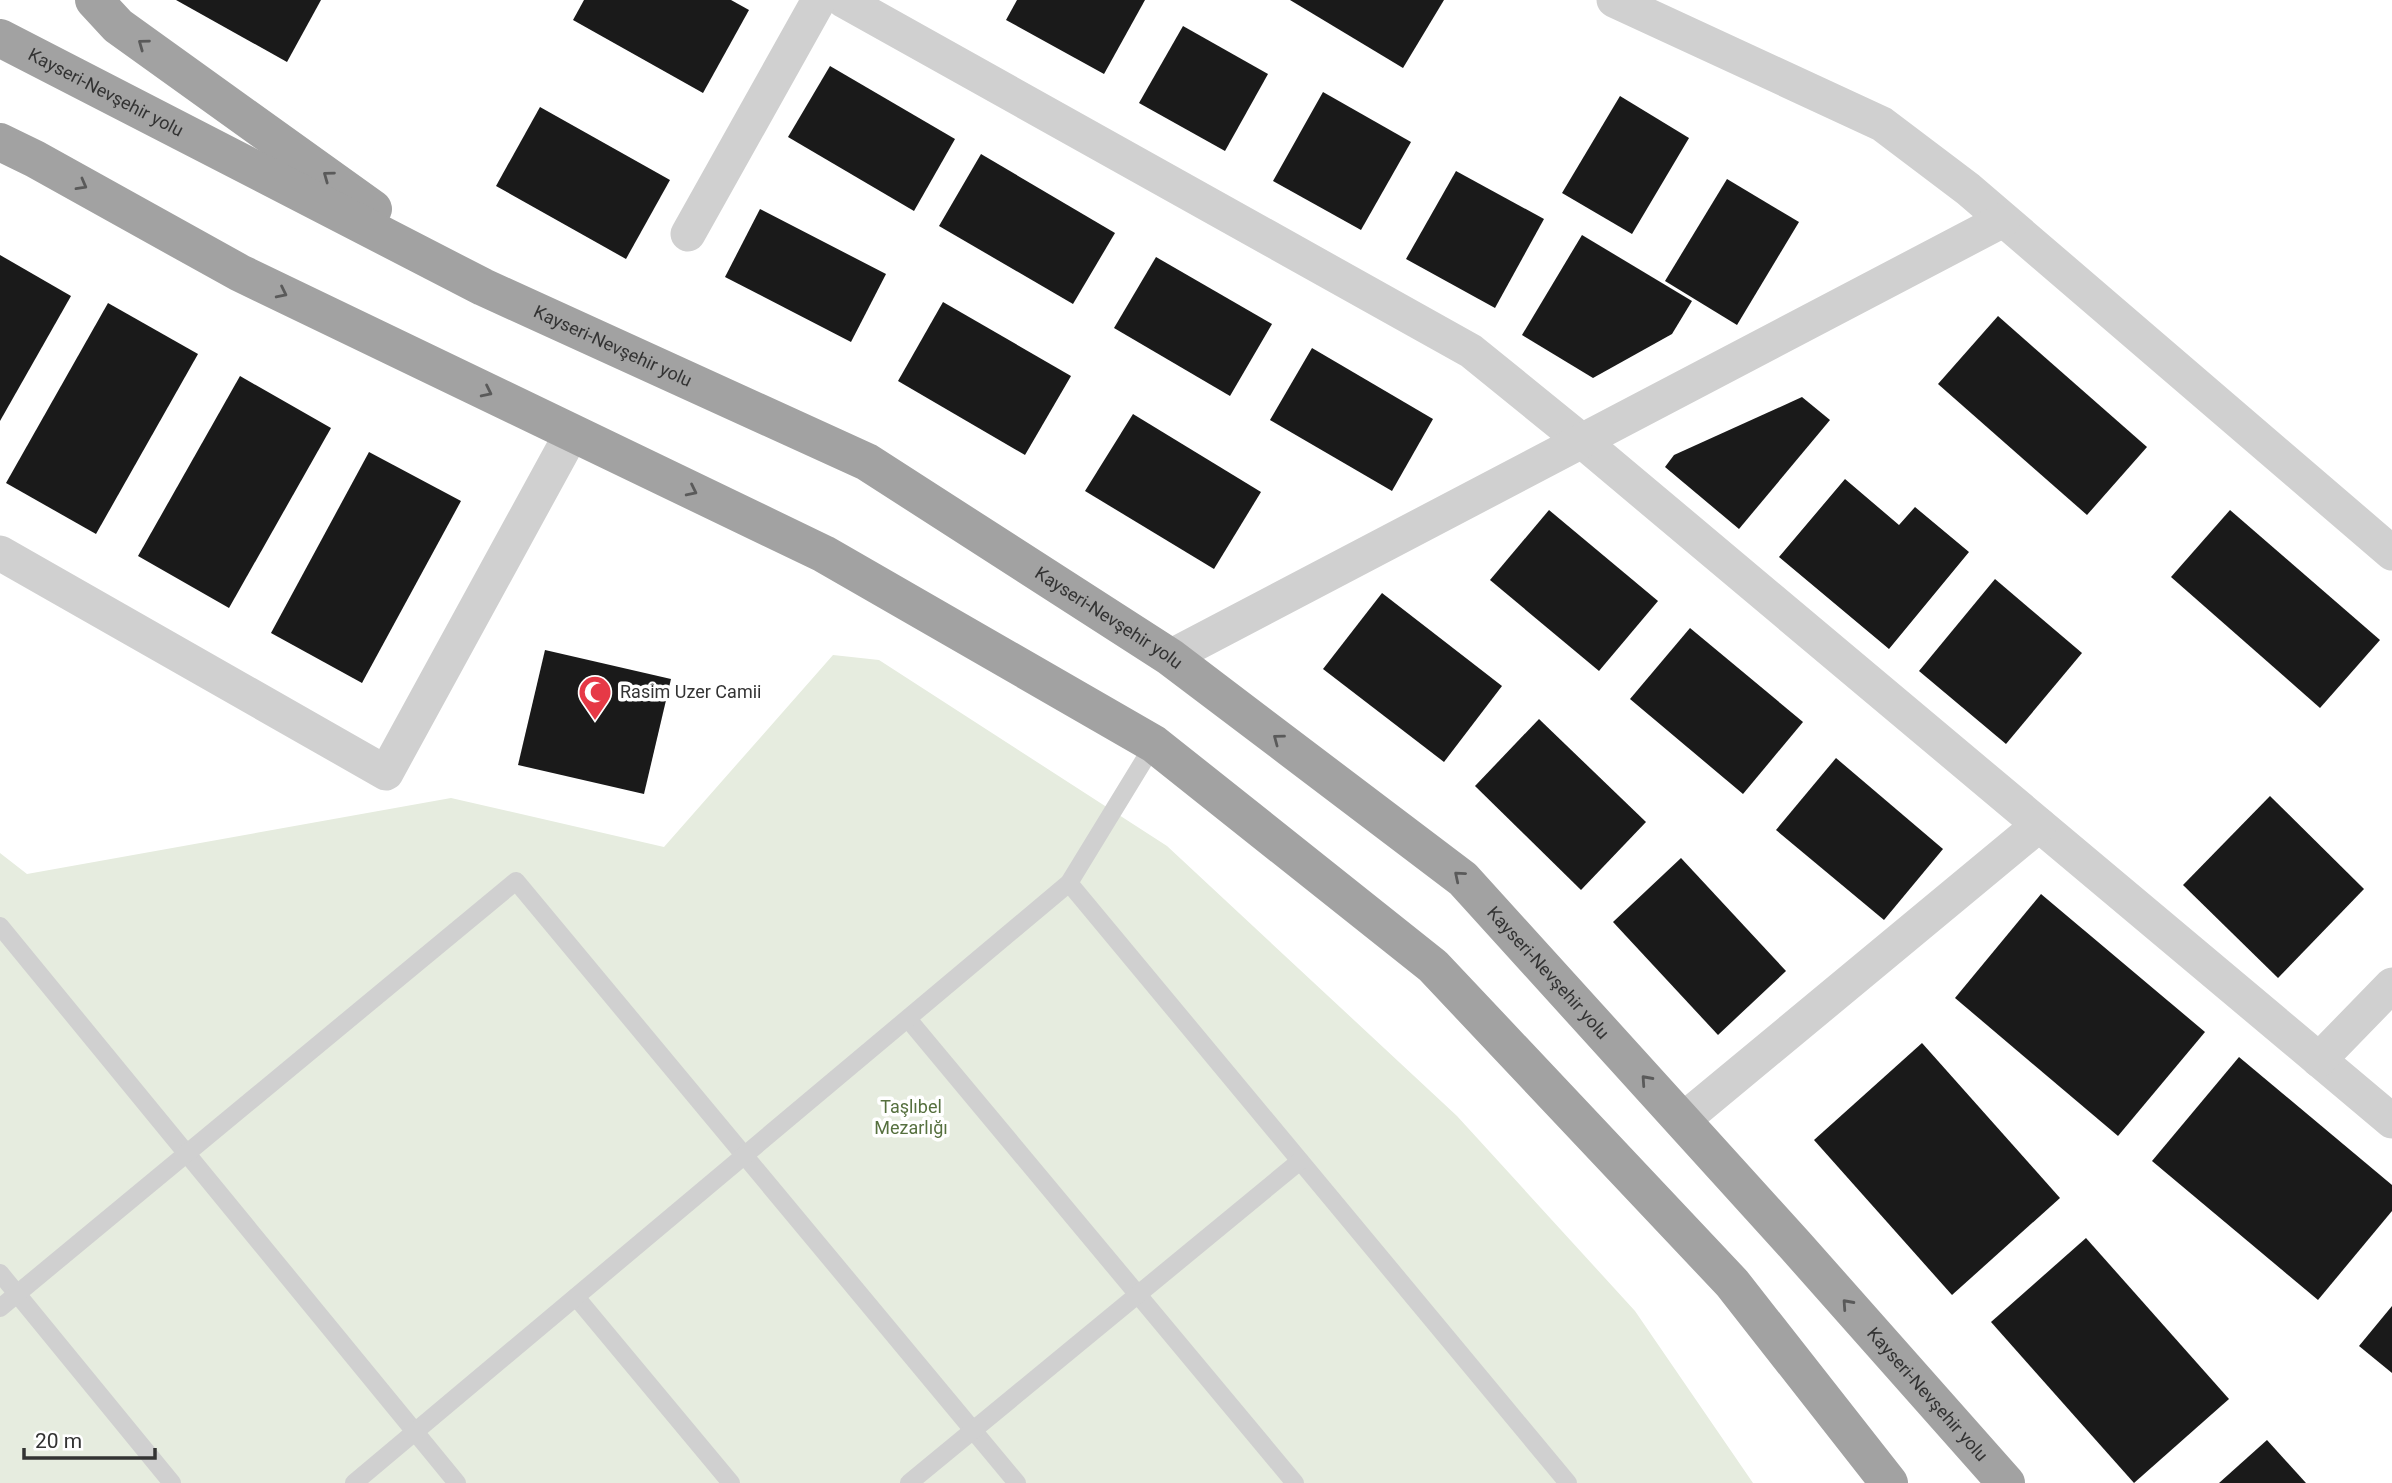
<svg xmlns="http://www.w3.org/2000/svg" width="2392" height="1483" font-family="Roboto,sans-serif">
<rect width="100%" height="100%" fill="#fff"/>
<polygon fill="#e6ecdf" points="833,655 879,660 1167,846 1457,1116 1635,1311 1753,1483 0,1483 0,853 27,874 451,798 664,847"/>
<g fill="#1a1a1a">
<polygon points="176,0 321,0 287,62"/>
<polygon points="584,0 731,0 749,10 703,93 573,20"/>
<polygon points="1017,0 1145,0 1104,74 1006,20"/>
<polygon points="1290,0 1444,0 1403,68"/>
<polygon points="1183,26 1268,74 1225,151 1139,103"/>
<polygon points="830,66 955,139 914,211 788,137"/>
<polygon points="1323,92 1411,142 1361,230 1273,181"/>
<polygon points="1620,96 1689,138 1632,234 1562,193"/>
<polygon points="540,107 670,180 626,259 496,186"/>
<polygon points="981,154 1115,233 1073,304 939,226"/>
<polygon points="1456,171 1544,219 1495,308 1406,259"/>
<polygon points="1727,179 1799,222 1737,325 1665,281"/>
<polygon points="760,209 886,274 851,342 725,277"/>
<polygon points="1582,235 1692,301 1672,334 1593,378 1522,335"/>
<polygon points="0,255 71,296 0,421"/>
<polygon points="1156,257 1272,324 1230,396 1114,328"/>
<polygon points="943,302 1071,376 1025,455 898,381"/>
<polygon points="108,303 198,354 96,534 6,483"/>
<polygon points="1998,316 2147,447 2087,515 1938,384"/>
<polygon points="1312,348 1433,419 1392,491 1270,420"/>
<polygon points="240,376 331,428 229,608 138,556"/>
<polygon points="1802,397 1830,420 1739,529 1665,467 1674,455"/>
<polygon points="1133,414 1261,492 1214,569 1085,491"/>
<polygon points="369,452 461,501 362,683 271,633"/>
<polygon points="1845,479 1899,525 1915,507 1969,552 1889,649 1779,557"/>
<polygon points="1549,510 1658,601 1599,671 1490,580"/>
<polygon points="2230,510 2380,640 2320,708 2171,577"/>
<polygon points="1995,579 2082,653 2006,744 1919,671"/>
<polygon points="1382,593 1502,686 1444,762 1323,669"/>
<polygon points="1690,628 1803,722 1743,794 1630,699"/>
<polygon points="545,650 671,679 644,794 518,765"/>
<polygon points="1539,719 1646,822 1581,890 1475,786"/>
<polygon points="1836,758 1943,849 1884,920 1776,830"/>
<polygon points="2270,796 2364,889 2278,978 2183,885"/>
<polygon points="1681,858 1786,971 1718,1035 1613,922"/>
<polygon points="2041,894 2205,1032 2118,1136 1955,998"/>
<polygon points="1922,1043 2060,1198 1952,1295 1814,1140"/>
<polygon points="2239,1057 2392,1185 2392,1211 2318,1300 2152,1161"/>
<polygon points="2086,1238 2229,1399 2134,1483 1991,1322"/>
<polygon points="2392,1306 2392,1373 2359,1346"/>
<polygon points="2267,1440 2306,1483 2219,1483"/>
</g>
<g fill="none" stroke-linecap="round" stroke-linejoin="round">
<g stroke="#d0d0d0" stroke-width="18">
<polyline points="1069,883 1568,1483"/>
<polyline points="0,926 457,1483"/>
<polyline points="908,1019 1295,1483"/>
<polyline points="0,1273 172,1483"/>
<polyline points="576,1297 731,1483"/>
<polyline points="0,1308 516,881 1017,1483"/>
<polyline points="354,1483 1069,883 1154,744"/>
<polyline points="909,1483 1300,1161"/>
</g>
<g stroke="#d0d0d0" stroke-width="35">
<polyline points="843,0 1471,351 1582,441 2392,1121"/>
<polyline points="1614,0 1882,124 1968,189 2392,553"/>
<polyline points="688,234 819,0"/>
<polyline points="0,553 386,773 572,433"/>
<polyline points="1170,657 2003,220"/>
<polyline points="2319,1060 2392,985"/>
<polyline points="1683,1120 2039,825"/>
</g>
<g stroke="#a2a2a2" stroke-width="38">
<polyline points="94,0 118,26 373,209"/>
<path id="s1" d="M0,38L483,287L867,462L1170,657L1463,879L1795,1245L2006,1483"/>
<polyline points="0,142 35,159 240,273 824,554 1154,744 1433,966 1732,1283 1889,1483"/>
</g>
</g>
<defs><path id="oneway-chevron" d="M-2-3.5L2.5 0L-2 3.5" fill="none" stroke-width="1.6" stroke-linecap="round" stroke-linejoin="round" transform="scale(1.75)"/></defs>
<g stroke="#5a5a5a">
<use href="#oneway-chevron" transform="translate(143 44) rotate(-144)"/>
<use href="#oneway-chevron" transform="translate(328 176) rotate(-144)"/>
<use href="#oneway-chevron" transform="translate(82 185) rotate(29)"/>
<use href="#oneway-chevron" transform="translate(282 293) rotate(26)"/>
<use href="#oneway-chevron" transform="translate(487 392) rotate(26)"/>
<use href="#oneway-chevron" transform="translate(692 491) rotate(26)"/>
<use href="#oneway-chevron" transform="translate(1278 739) rotate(-143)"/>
<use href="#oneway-chevron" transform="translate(1459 876) rotate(-140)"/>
<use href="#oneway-chevron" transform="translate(1646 1080) rotate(-132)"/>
<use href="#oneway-chevron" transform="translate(1847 1304) rotate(-132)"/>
</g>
<defs>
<symbol id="mosque-pin" viewBox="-11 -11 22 30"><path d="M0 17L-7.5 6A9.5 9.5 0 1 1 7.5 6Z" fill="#e63946" stroke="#fff"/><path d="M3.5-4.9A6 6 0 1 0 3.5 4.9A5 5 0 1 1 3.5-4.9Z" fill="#fff"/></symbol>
</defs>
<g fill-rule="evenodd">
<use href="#mosque-pin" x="576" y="673" width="38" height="52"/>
</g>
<g text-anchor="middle" stroke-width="7" stroke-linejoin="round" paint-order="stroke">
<g font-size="18" fill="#333" stroke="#fff">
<text dy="6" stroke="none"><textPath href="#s1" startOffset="119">Kayseri-Nevşehir yolu</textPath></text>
<text dy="6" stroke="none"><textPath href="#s1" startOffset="686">Kayseri-Nevşehir yolu</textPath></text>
<text dy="6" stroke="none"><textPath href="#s1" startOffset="1253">Kayseri-Nevşehir yolu</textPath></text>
<text dy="6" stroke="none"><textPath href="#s1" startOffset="1820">Kayseri-Nevşehir yolu</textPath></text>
<text dy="6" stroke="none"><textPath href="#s1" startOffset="2387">Kayseri-Nevşehir yolu</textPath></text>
</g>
<g font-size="18" fill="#333" stroke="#fff" text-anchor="start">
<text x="620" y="698">Rasim Uzer Camii</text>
</g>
<g font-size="18" fill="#56703f" stroke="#fff">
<text x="911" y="1113">Taşlıbel<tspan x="911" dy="21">Mezarlığı</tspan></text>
</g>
</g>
<path d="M24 1448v10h131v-10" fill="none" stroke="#333333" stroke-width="3.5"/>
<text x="35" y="1448" font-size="21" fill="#333333" stroke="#ffffff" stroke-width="5" paint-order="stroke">20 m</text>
</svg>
